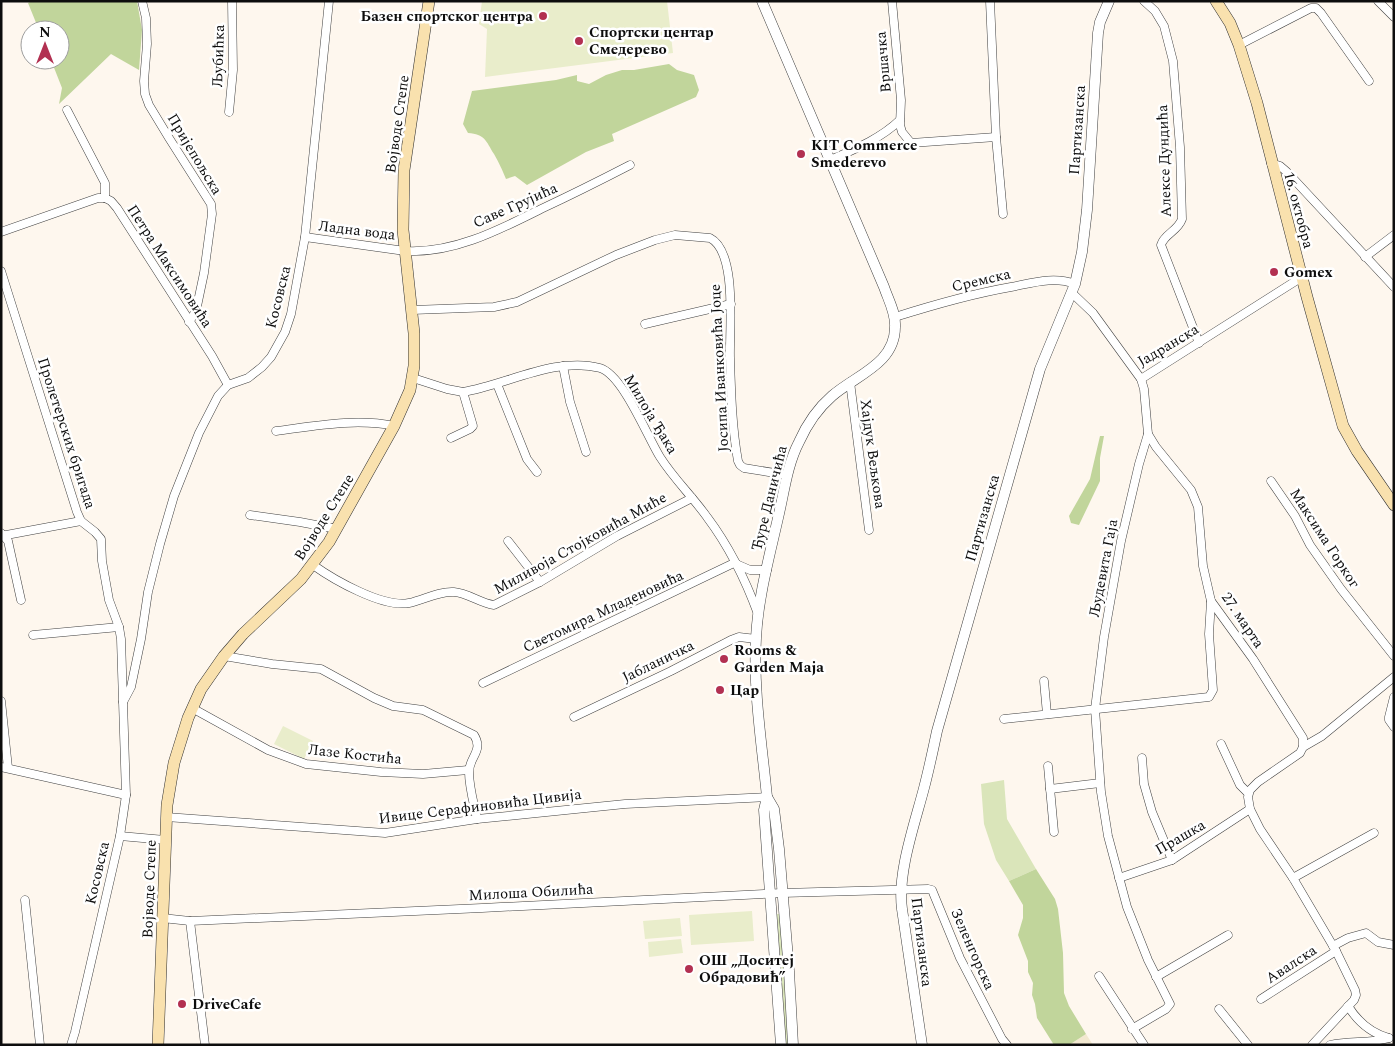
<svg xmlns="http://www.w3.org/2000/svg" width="1395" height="1046" font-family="Spectral,serif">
<rect width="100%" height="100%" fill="#fef7ee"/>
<polygon fill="#f2e8d0" points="1086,1034 1093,1045 1069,1045"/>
<g fill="#dae5ba">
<polygon points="1004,780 1007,819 1036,869 1009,881 996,860 984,824 981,784"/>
<polygon points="777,914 780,914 790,1045 786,1045"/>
</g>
<g fill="#c1d59b">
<polygon points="32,1 137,1 142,30 139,70 111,54 59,104 62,88 51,60 60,60 60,30 39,30 28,3"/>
<path d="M669,64L677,70L694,75L699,90L696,97L612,134L614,141L586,152L527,185L515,176L506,179C502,169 499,163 494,154C486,141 485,134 468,133L463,124L472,91L556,80L577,75V81L589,84L606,75L622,70H634Z"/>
<polygon points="1100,436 1104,436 1100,458 1100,481 1079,525 1071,523 1069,516 1090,479"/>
<polygon points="1036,869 1055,899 1058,909 1063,953 1064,993 1069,1006 1086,1034 1069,1045 1054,1045 1037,1018 1035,1004 1032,995 1033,983 1028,972 1028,961 1018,935 1023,918 1023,905 1009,881"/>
</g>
<g fill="#e9edcb">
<polygon points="482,1 667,1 673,53 485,77 487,29 479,24"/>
<polygon points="283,726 313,741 304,759 274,744"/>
<polygon points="752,911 754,941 691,945 689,915"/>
<polygon points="680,918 682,936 645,939 643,921"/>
<polygon points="681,939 683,953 649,957 648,942"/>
</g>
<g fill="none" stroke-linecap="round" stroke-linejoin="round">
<defs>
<g id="minor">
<polyline points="142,1 146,18 147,44 144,81 145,94 149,105 169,138 211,204 212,214 204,273 196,311 189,322"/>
<polyline points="892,1 901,100 900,125 902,132 911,143 996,137"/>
<polyline points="990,1 996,137 1003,214"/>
<path d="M1144,1L1155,11L1164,26L1173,61L1180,147L1182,219C1178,231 1164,234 1161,245L1199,343"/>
<polyline points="1378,1 1394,17"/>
<polyline points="1239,45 1311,8 1316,8 1321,13 1369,81"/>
<polyline points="67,110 105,183 105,198"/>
<polyline points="229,112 233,70 232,1"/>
<path d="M830,160C855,149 880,139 900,120"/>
<polyline points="1271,163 1280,166 1287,172 1394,287"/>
<polyline points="105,198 111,201 117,208 212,356 228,385"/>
<polyline points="1,232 98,198 105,198"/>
<path d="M305,237L405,251C453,254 499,230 541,209C571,195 601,180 630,165"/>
<polyline points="1365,257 1394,235"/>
<polyline points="1,271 77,512 81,521 95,532 101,539 102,561 109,600 119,627 121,639 126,795 120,836 75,1032 71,1045"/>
<polyline points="1072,293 1093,313 1141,379 1302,277"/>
<path d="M412,310L494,307L517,302L616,255L655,240L675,235L710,238C738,252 729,332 730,358C731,392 732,428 738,461L740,465L744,468L787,475"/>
<path d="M895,317C933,305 971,294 1011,287C1032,283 1054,276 1075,284"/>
<polyline points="645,324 731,304"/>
<polyline points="563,366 570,402 586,452"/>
<path d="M413,378L447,389L463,392C506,385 556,356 600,368C623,375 647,436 660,457C674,479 692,496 707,517C728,545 746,581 758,614"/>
<polyline points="1141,379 1144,389 1148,434 1156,447 1191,490 1198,507 1203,566 1211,601 1253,659 1303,738 1303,747 1300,753 1258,782 1250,790 1248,797 1250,809 1260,829 1293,878 1336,951 1355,990 1356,995 1354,1000 1312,1045"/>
<polyline points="850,382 869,530"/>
<polyline points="497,384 527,459 537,472"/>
<path d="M276,431C315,426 356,418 394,426"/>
<polyline points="451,438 470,429 473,426 463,392"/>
<polyline points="1271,481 1295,516 1310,545 1341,589 1394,656"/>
<polyline points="250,515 300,522 337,529"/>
<polyline points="1,533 8,541 21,600"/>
<polyline points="1,536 81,521"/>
<polyline points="508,541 540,582"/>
<polyline points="734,563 750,570 767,570"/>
<path d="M313,565C334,580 383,608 409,603C424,600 438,591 454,592C468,593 480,603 494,605L540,582L617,536L692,498"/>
<polyline points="33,635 119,627"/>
<path d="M224,656L272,664L321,669L374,698L393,706L423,710L474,735C484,751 469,757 469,772C469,787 474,804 477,819"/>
<polyline points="1044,681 1047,714"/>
<polyline points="483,683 734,563"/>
<polyline points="1394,697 1389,717 1389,720 1394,727"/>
<polyline points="1,701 8,768"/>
<polyline points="123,702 131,687 141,639 148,592 160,544 174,496 199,433 218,396 228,385 248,378 262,367 271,357 285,332 291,314 305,237 329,1"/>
<polyline points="192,708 268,750 306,764 381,772 423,774 468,770"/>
<polyline points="574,717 671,671 731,640 739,637 756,639"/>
<polyline points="1004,719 1209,697 1213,690 1209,634 1211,601"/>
<polyline points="1221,744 1240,785 1248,793"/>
<polyline points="1303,747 1322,736 1394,677"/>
<polyline points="1142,758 1144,784 1152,812 1172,860"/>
<polyline points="1048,766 1054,832"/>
<polyline points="1,767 126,795"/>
<polyline points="1050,789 1100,783"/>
<polyline points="166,817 385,833 477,819 625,804 767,797"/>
<polyline points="120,836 165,840"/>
<polyline points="1119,878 1172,860 1250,809"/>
<polyline points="1293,878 1374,833"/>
<polyline points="25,900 40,1045"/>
<polyline points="162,918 190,921 482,908 782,893 928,889 932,890 960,958 1002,1039 1007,1045"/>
<polyline points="190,921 205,1045"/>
<polyline points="1333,946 1348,938 1366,933 1378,942 1394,945"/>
<polyline points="1099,976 1144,1045"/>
<polyline points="1156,977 1228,935"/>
<polyline points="1261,999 1336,951"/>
<path d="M1348,1006C1358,1022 1370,1033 1389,1038"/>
<polyline points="1219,1009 1248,1045"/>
<polyline points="1132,1029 1166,1009 1170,1004 1148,960 1127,907 1108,836 1101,792 1095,709 1104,637 1121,541 1139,464 1148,434"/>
<path d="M1330,1045C1350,1040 1369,1044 1389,1038"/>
</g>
<g id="tertiary">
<path d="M762,1L884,287C888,299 896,313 895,327C895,364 856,375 832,396C817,409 807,424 799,442C787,465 784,493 778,518C769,558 758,598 756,638C753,690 762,745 767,797L764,810L781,1045"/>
<polyline points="767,797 774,809 779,849 789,971 793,1045"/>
<path d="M922,1045L902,909C897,873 915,823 924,788C929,769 933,750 937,731L1040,369L1075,284L1082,252L1087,210L1098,33L1100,22L1109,1"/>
</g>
<g id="secondary">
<polyline points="1216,1 1230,23 1239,45 1257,103 1307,297 1343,426 1357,451 1394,505"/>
<polyline points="158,1045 167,805 174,763 188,718 201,689 224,656 243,634 301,579 329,542 394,426 410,390 414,366 414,333 403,230 404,170 429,1"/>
</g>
</defs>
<use href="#minor" stroke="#404040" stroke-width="9"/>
<use href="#tertiary" stroke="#404040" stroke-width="11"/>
<use href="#secondary" stroke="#2f2f2f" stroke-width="12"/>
<use href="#minor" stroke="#fff" stroke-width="8"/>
<use href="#tertiary" stroke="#fff" stroke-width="10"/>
<use href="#secondary" stroke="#f9e1ae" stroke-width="11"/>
</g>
<g fill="#b23051" stroke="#fff" stroke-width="2">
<circle cx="543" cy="16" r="5"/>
<circle cx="579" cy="41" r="5"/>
<circle cx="801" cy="154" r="5"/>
<circle cx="1274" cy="272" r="5"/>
<circle cx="724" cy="659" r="5"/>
<circle cx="720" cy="690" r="5"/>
<circle cx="689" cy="969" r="5"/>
<circle cx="182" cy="1004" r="5"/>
</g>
<g text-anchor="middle" stroke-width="5" stroke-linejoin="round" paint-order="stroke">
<g font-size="15" font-weight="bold" fill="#0d0d0d" stroke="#fff" text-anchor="start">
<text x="533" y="21" text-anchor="end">Базен спортског центра</text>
<text x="589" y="37">Спортски центар<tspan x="589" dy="17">Смедерево</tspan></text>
<text x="811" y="150">KIT Commerce<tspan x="811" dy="17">Smederevo</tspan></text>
<text x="1284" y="277">Gomex</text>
<text x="734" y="655">Rooms &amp;<tspan x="734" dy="17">Garden Maja</tspan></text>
<text x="730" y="695">Цар</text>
<text x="699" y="965">ОШ „Доситеј<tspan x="699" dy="17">Обрадовић”</tspan></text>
<text x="192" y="1009">DriveCafe</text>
</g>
<g font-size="15" fill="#0d0d0d" stroke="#fff">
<text transform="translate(218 56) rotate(-88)" y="5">Љубићка</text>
<text transform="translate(883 62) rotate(-95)" y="5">Вршачка</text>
<text transform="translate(397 124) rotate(-82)" y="5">Војводе Степе</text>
<text transform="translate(1077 130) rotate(-86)" y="5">Партизанска</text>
<text transform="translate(195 154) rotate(59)" y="5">Пријепољска</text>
<text transform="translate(1164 161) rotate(-92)" y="5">Алексе Дундића</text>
<text transform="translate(515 205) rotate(-24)" y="5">Саве Грујића</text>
<text transform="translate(1299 210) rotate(75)" y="5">16. октобра</text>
<text transform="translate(357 230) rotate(7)" y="5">Ладна вода</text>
<text transform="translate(170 266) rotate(57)" y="5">Петра Максимовића</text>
<text transform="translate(981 280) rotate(-13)" y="5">Сремска</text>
<text transform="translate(278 297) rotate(-76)" y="5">Косовска</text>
<text transform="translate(1168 345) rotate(-31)" y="5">Јадранска</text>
<text transform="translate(719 368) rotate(-93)" y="5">Јосипа Иванковића Јоце</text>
<text transform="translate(651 414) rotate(59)" y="5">Милоја Ђака</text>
<text transform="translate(67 433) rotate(72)" y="5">Пролетерских бригада</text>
<text transform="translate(873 454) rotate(82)" y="5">Хајдук Вељкова</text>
<text transform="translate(769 498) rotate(-76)" y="5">Ђуре Даничића</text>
<text transform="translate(324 517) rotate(-58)" y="5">Војводе Степе</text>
<text transform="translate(982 518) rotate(-74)" y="5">Партизанска</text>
<text transform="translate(1325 538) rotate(57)" y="5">Максима Горког</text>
<text transform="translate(580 543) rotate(-29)" y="5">Миливоја Стојковића Миће</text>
<text transform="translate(1103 568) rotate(-79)" y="5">Људевита Гаја</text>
<text transform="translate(603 611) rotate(-25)" y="5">Светомира Младеновића</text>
<text transform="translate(1243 620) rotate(56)" y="5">27. марта</text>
<text transform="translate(658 661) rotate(-26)" y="5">Јабланичка</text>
<text transform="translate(355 754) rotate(6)" y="5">Лазе Костића</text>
<text transform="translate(480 806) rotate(-7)" y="5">Ивице Серафиновића Цивија</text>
<text transform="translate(1180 837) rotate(-30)" y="5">Прашка</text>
<text transform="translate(97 873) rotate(-77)" y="5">Косовска</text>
<text transform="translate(149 889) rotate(-88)" y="5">Војводе Степе</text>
<text transform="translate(531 892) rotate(-3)" y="5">Милоша Обилића</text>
<text transform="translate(922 942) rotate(83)" y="5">Партизанска</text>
<text transform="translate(973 949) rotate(66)" y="5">Зеленгорска</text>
<text transform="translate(1291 964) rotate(-33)" y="5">Авалска</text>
</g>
</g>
<rect width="1395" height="1046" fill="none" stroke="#0d0d0d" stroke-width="5"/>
<g transform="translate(45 45)"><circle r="24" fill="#ffffff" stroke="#9e9e9e"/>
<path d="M0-4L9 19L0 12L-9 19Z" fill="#b23051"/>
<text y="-8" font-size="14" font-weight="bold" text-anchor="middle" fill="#0d0d0d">N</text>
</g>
</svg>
